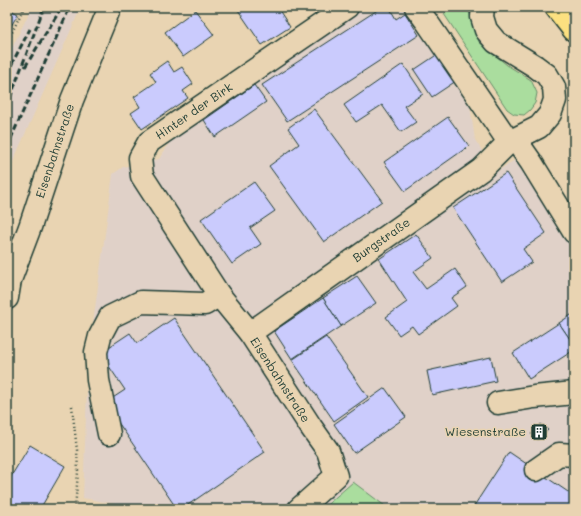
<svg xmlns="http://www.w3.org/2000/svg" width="581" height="516" font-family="Mali,sans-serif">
<rect width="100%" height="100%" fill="#e9d4b2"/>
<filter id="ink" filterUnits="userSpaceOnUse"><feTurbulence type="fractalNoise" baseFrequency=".025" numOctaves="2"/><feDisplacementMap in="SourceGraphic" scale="8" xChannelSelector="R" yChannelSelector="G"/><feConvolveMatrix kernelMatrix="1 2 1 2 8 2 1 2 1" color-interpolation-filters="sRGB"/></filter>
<g filter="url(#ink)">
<g fill="#e0d1c8">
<polygon points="32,7 81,7 7,175 7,58"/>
<polygon points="366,7 408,7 469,98 475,140 496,172 518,158 574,247 574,509 389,509 353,482 322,509 142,509 83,498 88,361 113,174 123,167 159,159 169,143"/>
</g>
<g fill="#aadd9e" stroke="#648d69">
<polygon points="452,8 469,12 479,42 507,65 531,80 537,93 535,103 530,110 524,115 514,114 507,109 444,14"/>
<polygon points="353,482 389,509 322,509"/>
</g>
<g fill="#cacbfd" stroke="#1f3d34">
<polygon points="236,7 277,7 290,27 262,45"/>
<polygon points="382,7 389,7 396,19 405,13 419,35 287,121 262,85"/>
<polygon points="7,8 18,14 7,33"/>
<polygon points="195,10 214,35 183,57 165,32"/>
<polygon points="438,54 456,81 432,97 414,70"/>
<polygon points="167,61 174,72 182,67 193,84 183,91 188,98 142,129 131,113 140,107 134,97 156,82 150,73"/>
<polygon points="403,64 423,94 404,106 416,122 401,132 382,105 356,122 344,105"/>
<polygon points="254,85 266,102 215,137 204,120"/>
<polygon points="314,109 382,201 324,242 269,166 299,144 288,128"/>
<polygon points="448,117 469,146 405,191 384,162"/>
<polygon points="506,173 546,233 523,249 532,262 502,282 453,208"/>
<polygon points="254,182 275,211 250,228 261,244 232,264 201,219"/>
<polygon points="416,234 433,258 413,272 426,289 455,269 467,287 451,298 457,306 418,334 412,326 399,335 386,317 407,302 379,259"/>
<polygon points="357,276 376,303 341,326 323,298"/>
<polygon points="323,298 341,326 292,359 274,331"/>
<polygon points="574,313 574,345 559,323"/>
<polygon points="174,318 265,452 182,509 177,509 105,403 125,390 100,353 130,333 137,343"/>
<polygon points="559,323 574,345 574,350 529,379 513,353"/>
<polygon points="326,337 368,397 334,421 292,360"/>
<polygon points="491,357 496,381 432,395 427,371"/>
<polygon points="385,388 406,417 354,453 334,424"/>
<polygon points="541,424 548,430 538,440 531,434"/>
<polygon points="30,445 65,466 40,509 7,509 7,483"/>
<polygon points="509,452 574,496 574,509 472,509"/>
</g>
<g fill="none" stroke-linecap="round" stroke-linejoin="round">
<defs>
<g id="minor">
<polyline points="416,7 427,22 509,142"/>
<polyline points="515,139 531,162 574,232"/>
<path id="s1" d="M7,298L10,280L30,227L72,100L110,7"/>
<path id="s2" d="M250,333L481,170L509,142L539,127L550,114L555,100L554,87L547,75L535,66L496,42L486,30L482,17L483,7"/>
<polyline points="498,403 534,397 574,393"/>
<polyline points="109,434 98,380 96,352 100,336 110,317 141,302 205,304 219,295"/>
<polyline points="536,470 559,454 574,455"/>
<path id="s3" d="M299,509L336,476L328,451L311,427L250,333L219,295L142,176L140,158L149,142L347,7"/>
</g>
<polyline id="major" points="556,7 574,30"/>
</defs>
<use href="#minor" stroke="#1f3d34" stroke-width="25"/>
<use href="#major" stroke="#1f3d34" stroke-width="25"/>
<g stroke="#1f3d34" stroke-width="2.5" stroke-dasharray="1 3" stroke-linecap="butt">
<polyline points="7,43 24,7"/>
<polyline points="72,406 77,450 78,472 75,509"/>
</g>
<use href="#minor" stroke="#e9d4b2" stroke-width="22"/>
<use href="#major" stroke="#fce080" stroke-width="22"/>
<g stroke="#1f3d34" stroke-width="3" stroke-dasharray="6 3" stroke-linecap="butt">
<polyline points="25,67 62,7"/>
<polyline points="7,73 30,29"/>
<polyline points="7,106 44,7"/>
<polyline points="7,147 70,7"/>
</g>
</g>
</g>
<defs>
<symbol id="building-square" viewBox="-11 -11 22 22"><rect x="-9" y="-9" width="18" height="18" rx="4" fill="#1f3d34" stroke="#e9d4b2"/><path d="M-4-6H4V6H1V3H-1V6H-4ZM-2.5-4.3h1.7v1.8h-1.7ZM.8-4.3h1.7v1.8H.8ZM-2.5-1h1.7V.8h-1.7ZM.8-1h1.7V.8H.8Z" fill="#fff"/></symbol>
</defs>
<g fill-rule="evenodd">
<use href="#building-square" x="529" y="422" width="20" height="20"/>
</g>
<g text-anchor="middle" stroke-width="3" stroke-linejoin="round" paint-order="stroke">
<g font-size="12" fill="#1f3d34" stroke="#e9d4b2">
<text dy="4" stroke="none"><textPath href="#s3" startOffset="499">Hinter der Birk</textPath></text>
<text dy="4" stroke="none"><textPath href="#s1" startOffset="155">Eisenbahnstraße</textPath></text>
<text dy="4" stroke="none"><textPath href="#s2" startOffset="161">Burgstraße</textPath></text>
<text transform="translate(280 380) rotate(57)" y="4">Eisenbahnstraße</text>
</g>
<g font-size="12" fill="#1f3d34" stroke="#e9d4b2" text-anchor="end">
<text x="526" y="436">Wiesenstraße</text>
</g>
</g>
<rect width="581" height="516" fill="none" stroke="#e9d4b2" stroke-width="24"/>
<rect x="12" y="12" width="557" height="492" fill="none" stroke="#1f3d34" stroke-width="1.5" filter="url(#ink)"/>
</svg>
